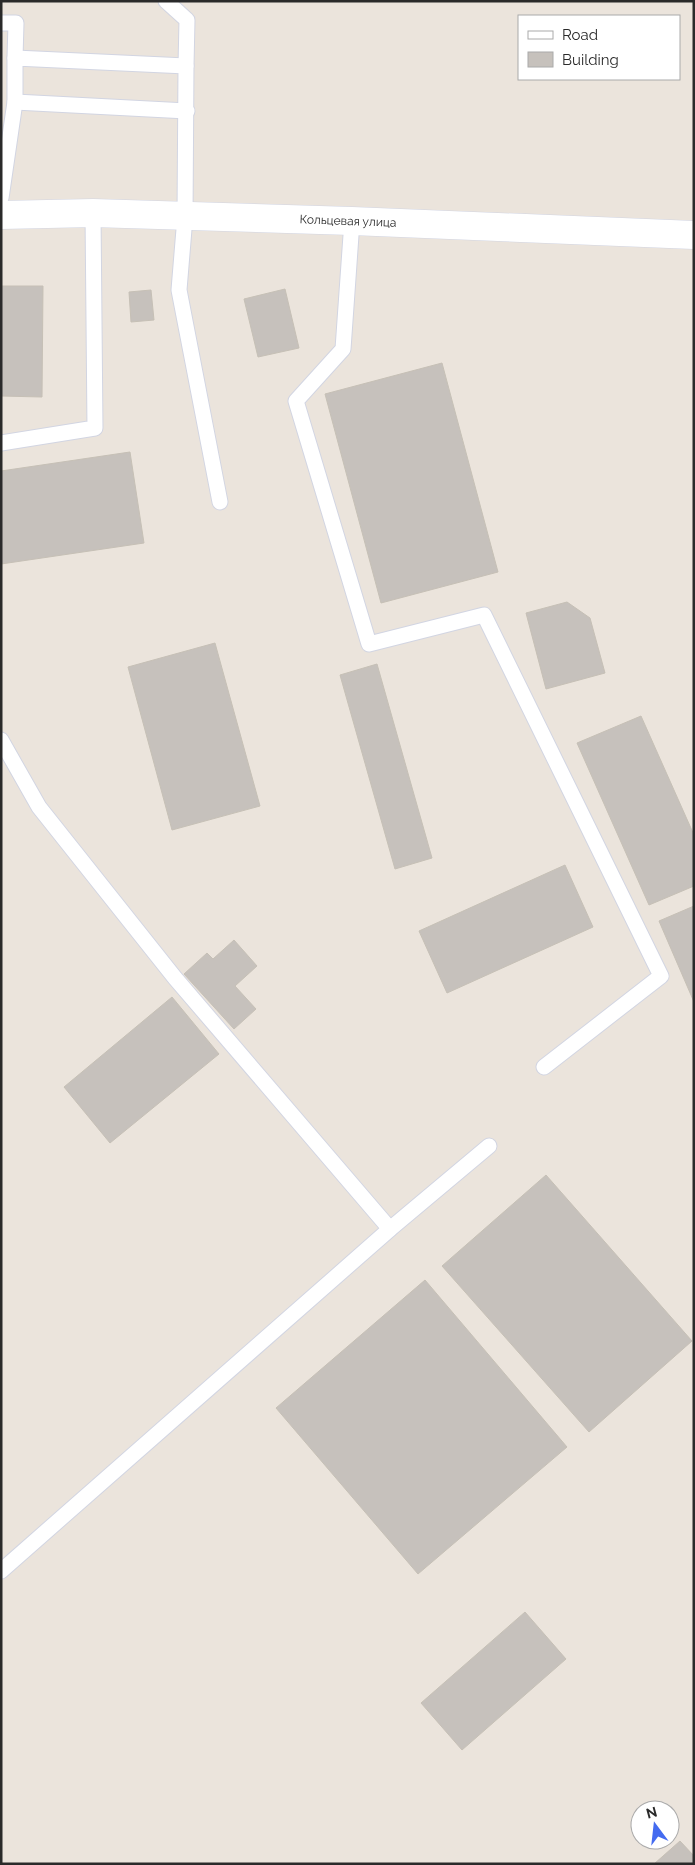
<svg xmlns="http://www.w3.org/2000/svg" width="695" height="1865" font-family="Raleway,sans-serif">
<rect width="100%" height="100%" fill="#ebe4dc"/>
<g fill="#c6c1bc" stroke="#c6c0b6">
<polygon points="1,286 43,286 42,397 1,396"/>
<polygon points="285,289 299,348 258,357 244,299"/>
<polygon points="151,290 154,320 131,322 129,292"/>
<polygon points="442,363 498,572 381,603 325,394"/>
<polygon points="130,452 144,543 1,564 1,471"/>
<polygon points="567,602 590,618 605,673 546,689 526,613"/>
<polygon points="215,643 260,806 172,830 128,667"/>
<polygon points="377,664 432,858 395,869 340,675"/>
<polygon points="641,716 694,835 694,886 649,905 577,743"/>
<polygon points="565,865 593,927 447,993 419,931"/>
<polygon points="694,906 694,1002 659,921"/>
<polygon points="234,940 257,966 235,986 256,1009 234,1029 184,974 207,953 213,959"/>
<polygon points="172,997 219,1054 110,1143 64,1087"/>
<polygon points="546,1175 692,1341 589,1432 442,1266"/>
<polygon points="425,1280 567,1447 418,1574 276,1408"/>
<polygon points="525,1612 566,1659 462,1750 421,1703"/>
<polygon points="680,1841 694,1856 694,1864 654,1864"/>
</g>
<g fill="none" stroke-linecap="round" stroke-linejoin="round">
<defs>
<g id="lane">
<polyline points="166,1 187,20 186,66"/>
<polyline points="1,23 16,23 15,58"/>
<polyline points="15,102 187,111"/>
<polyline points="1,198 15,102 15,58 186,66 185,217 179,290 220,502"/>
<polyline points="352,221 343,349 296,401 369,644 484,615 661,976 544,1067"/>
<polyline points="1,443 95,428 93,213"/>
<polyline points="1,740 39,807 175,978 390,1229"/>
<polyline points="1,1571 390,1229 489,1146"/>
</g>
<polyline id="secondary" points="1,215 93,213 352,221 694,235"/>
</defs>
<use href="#lane" stroke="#d2d5e2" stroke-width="17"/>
<use href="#secondary" stroke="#d2d5e2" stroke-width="29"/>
<use href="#lane" stroke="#fff" stroke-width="15"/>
<use href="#secondary" stroke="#fff" stroke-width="28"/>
</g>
<g text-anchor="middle" stroke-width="4" stroke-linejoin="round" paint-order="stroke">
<g font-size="12" fill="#2a2a2a" stroke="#fff">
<text transform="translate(348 221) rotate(2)" y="4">Кольцевая улица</text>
</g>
</g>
<rect width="695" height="1865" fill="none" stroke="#2a2a2a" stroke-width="5"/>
<rect x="518" y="15" width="162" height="65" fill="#ffffff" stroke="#aaaaaa"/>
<rect x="528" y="31" width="25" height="8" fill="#ffffff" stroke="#aaaaaa"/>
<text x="562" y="40" font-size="15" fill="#2a2a2a">Road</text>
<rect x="528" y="52" width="25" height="15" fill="#c6c1bc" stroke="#aaaaaa"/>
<text x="562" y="65" font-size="15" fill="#2a2a2a">Building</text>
<g transform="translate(655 1825) rotate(345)"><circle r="24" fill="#ffffff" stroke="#aaaaaa"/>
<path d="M0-4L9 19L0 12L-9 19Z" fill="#446bf0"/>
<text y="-8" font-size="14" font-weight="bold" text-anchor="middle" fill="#2a2a2a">N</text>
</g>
</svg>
